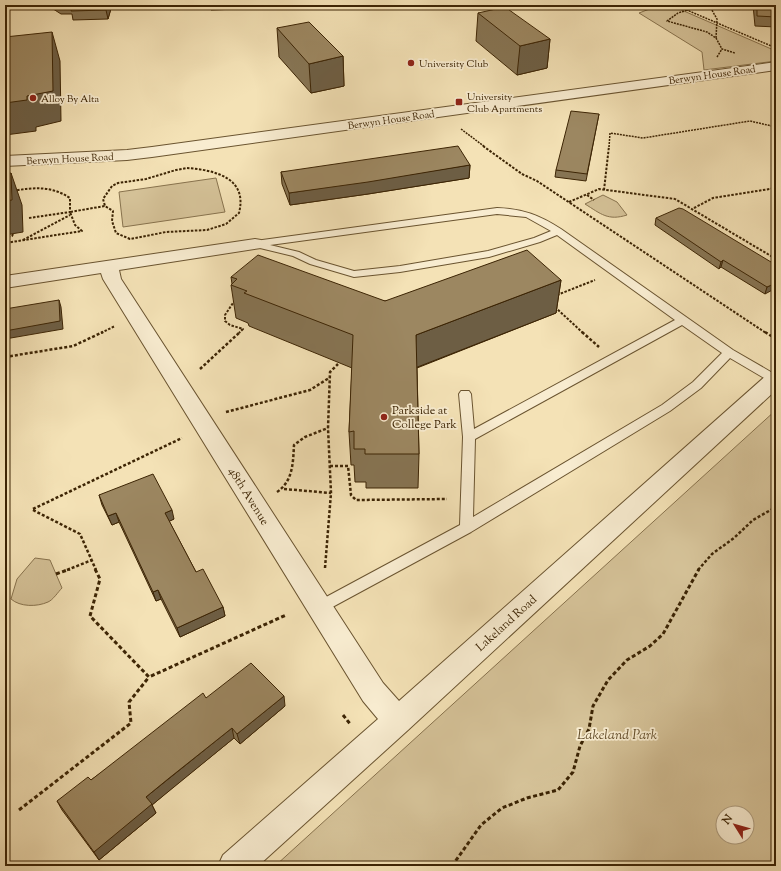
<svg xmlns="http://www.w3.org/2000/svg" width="781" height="871" font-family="'Sorts Mill Goudy',serif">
<rect width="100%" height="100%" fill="#f4e2b6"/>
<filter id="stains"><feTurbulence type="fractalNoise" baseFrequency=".005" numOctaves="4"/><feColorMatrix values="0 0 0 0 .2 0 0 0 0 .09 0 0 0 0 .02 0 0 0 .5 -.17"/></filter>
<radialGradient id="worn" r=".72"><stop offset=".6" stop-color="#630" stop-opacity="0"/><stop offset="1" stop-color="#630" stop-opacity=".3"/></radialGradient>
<g fill="#d5c298" stroke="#88734e" fill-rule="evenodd">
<polygon points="660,5 670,5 776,51 776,61 704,70 702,52 639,13"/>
<polygon points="216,178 225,212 123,227 119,192"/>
<path d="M603,195L617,202L627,215C608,221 601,214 585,204Z"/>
<path d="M776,410V866H275ZM723,813H747V837H723Z"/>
<path d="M35,558L50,560L62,588C58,592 53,600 48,602C37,607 20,607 11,599L17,579Z"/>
</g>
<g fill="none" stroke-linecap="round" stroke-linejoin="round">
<defs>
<path id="service" d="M497,208C524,209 539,215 561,229L733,350L776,375V383L771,382L730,358L701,388L670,411L471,532L325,611L320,613L315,611L313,607L315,603L460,525L463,437L459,394L461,391H469L471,394L474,429L675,320L557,235L540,242L489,257L400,272L354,277L310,264L293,256L260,248L258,246H252L250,244L255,241ZM497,214L526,217L551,231L534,238L488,251L400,266L354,271L316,260L299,252L270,245ZM682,325L722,353L693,382L662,405L473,517L475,439Z"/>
<g id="minor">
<polygon points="776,62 776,70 152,157 127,160 5,166 5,156 127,150 152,147"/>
<polygon points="255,239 261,240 264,244 261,248 119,270 121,279 383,683 399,701 769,373 776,371 776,390 408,730 258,866 218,866 223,855 378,719 363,701 103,279 101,273 5,288 5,276"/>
</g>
</defs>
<use href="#service" stroke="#6a5430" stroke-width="2"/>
<use href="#minor" stroke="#6a5430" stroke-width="2"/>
<g stroke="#3c2404" stroke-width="1.5" stroke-dasharray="2 1" stroke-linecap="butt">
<polyline points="675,5 776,48"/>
<polyline points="704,5 678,13 667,21 707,32 716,38 722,49 735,53"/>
<polyline points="709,5 717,19 716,38"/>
<polyline points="717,57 722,49"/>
<polyline points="461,129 485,147"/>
<polyline points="609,147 610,133 643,138 750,121 776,127"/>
</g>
<g stroke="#3c2404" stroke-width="2" stroke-dasharray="2.5 1.5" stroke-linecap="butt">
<polyline points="483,146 522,174 537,181 766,333"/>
<path d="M187,168C215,170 248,178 239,213L226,224L207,230L166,232L130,239L116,233L112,221L113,211L105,206L103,199L112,186L118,183L146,179L176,170Z"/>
<polyline points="604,190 609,146"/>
<path d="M13,191C34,187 52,186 70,198V212L29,218"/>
<polyline points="587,195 594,200"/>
<polyline points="569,202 599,189 675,199 776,259"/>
<polyline points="694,208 713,198 776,188"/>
<polyline points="13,234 12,236 6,237 5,243 82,231 75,225 70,212 105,206"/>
<polyline points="23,240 70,215"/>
<polyline points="557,295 595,280"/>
<polyline points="235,300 225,315 225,321 230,325 243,329 239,333"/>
<polyline points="555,307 583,333"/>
<polyline points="101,333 115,326"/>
</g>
<g stroke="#3c2404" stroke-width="2.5" stroke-dasharray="3 2" stroke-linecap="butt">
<polyline points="582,332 599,347"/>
<polyline points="765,332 776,339"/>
<polyline points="5,357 73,346 103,332"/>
<polyline points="200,369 240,332"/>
<polyline points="5,370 5,379"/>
<polyline points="226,412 310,390 329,378"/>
<polyline points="330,466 348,466 351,495 356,500 447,499"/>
<polyline points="284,489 331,493"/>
<path d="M277,492C293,481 293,463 294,445L305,437L328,428"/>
<polyline points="33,509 182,438"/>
<polyline points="33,510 80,534 96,570"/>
<polyline points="325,568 331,493 328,428 330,372 338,364"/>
<polyline points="67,570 92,560"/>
<polyline points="698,570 712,554 734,538 753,520 776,507"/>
</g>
<g stroke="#3c2404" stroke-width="3" stroke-dasharray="4 2.5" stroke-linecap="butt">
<polyline points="95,569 100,579 90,616 149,677 286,615"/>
<polyline points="56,574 70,569"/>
<polyline points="343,715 351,725"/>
<polyline points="19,810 131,723 129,702 149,677"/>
<polyline points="452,866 481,825 502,808 527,798 558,790 573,772 580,746 589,729 593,706 608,680 627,660 650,646 663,634 699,569"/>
</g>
<use href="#service" fill="#f8ecd0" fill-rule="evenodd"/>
<use href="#minor" fill="#f8ecd0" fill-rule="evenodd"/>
</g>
<g fill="#867453" stroke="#3c2404">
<polygon points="47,5 112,5 108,19 73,20 72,14 61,14"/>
<polygon points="210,5 239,5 239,9 211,10"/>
<polygon points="753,5 776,5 776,27 755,26"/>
<polygon points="478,13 550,39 547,68 517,75 476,41"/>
<polygon points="277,28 343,56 344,86 311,93 279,57"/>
<polygon points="599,114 586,181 555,177 556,170"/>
<polygon points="470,165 469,178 368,194 290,205 282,184 281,172"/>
<polygon points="656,218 776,265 765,294 721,267 719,269 655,225"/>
<polygon points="231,277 385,301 561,280 556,313 417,368 419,454 418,488 366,488 366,482 355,482 354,465 351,465 349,432 352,368 249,326 248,323 236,318 231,285 232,284"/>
<polygon points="99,495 174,519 169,521 196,572 223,607 225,616 180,637 161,599 156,601 119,522 112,525 102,505"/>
<polygon points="206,698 285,706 240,744 234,738 172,788 152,805 156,813 99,860 62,810 57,801 91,780"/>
</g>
<g fill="#6d5e44" stroke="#3c2404">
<polygon points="108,5 112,5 108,19 106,10"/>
<polygon points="52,32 60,61 61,121 36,127 36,131 5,135 5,103"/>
<polygon points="550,39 547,68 517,75 520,46"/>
<polygon points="343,56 344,86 311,93 309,64"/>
<polygon points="470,165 469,178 368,194 290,205 289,193"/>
<polygon points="11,173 22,205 23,232 5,235 5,201"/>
<polygon points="723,260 721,267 719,269 721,262"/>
<polygon points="561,280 556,313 415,368 416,335"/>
<polygon points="776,283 776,288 765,294 767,287"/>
<polygon points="59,300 61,307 63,329 5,339 5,331"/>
<polygon points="172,510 174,519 168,522 165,513"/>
<polygon points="116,513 119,522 112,525 108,516"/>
<polygon points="158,590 161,599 156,601 153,592"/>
<polygon points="223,607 225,616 180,637 177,628"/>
<polygon points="284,696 285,706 240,744 237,734"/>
<polygon points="232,728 234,738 152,805 156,813 99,860 94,852 146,797"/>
</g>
<g fill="#9c8761" stroke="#3c2404">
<polygon points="73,5 108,5 106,10 71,11"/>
<polygon points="757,5 776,5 776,17 757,16"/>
<polygon points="505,7 550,39 520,46 478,13"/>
<polygon points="309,22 343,56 309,64 277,28"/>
<polygon points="52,32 53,91 27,96 27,100 5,103 5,37"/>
<polygon points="571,111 599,114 587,174 556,170"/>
<polygon points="458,146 470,165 368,182 289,193 281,172"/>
<polygon points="11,173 12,200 5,201 5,174"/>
<polygon points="679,208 683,209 776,265 776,283 767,287 723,260 721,262 656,218"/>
<polygon points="527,250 561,280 416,335 419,454 365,454 365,449 354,449 354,431 349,432 353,335 244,293 247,291 231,285 237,279 231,277 258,255 385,301"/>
<polygon points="59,300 60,321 5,331 5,309"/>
<polygon points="153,474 172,510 165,513 196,572 203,569 223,607 177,628 158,590 153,592 116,513 108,516 99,495"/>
<polygon points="251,663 284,696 237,734 232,728 168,779 146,797 152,804 94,852 57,801 88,777 91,780 203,693 206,698"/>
</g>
<g fill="#8f2418" stroke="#f8ecd0" stroke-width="1.5">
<circle cx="411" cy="63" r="4"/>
<circle cx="33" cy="98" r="4"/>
<rect x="455" y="98" width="8" height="8" rx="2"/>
<circle cx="384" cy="417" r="4"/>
</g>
<g text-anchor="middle" stroke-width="3.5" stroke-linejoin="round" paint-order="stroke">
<g font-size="10" fill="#3c2404" stroke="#f8ecd0" text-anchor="start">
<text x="419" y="67">University Club</text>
<text x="467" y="100">University<tspan x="467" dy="12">Club Apartments</tspan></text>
<text x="41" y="102">Alloy By Alta</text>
</g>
<g font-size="10" fill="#3c2404" stroke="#f8ecd0">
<text transform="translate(712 74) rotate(-8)" y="4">Berwyn House Road</text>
<text transform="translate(391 119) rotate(-8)" y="4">Berwyn House Road</text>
<text transform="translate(70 158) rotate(-3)" y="4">Berwyn House Road</text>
</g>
<g font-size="12" fill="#3c2404" stroke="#f8ecd0" text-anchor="start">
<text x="392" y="414">Parkside at<tspan x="392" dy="14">College Park</tspan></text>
</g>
<g font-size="12" fill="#3c2404" stroke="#f8ecd0">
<text transform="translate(249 496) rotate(58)" y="4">48th Avenue</text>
<text transform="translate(506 623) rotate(-42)" y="4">Lakeland Road</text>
</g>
<g font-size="14" font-style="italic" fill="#624c29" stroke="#f8ecd0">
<text x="617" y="739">Lakeland Park</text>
</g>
</g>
<rect width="781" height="871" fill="none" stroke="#f4e2b6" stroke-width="20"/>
<rect x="6" y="6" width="769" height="859" fill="none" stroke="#3c2404" stroke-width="2"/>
<rect x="10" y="10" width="761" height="851" fill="none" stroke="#3c2404"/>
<g transform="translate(735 825) rotate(307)"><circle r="19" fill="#f8ecd0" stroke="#ad9c7e"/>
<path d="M0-3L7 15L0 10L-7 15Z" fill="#8f2418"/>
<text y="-6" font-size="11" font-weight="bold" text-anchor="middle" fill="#3c2404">N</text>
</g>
<rect width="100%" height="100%" filter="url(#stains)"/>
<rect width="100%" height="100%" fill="url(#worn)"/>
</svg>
